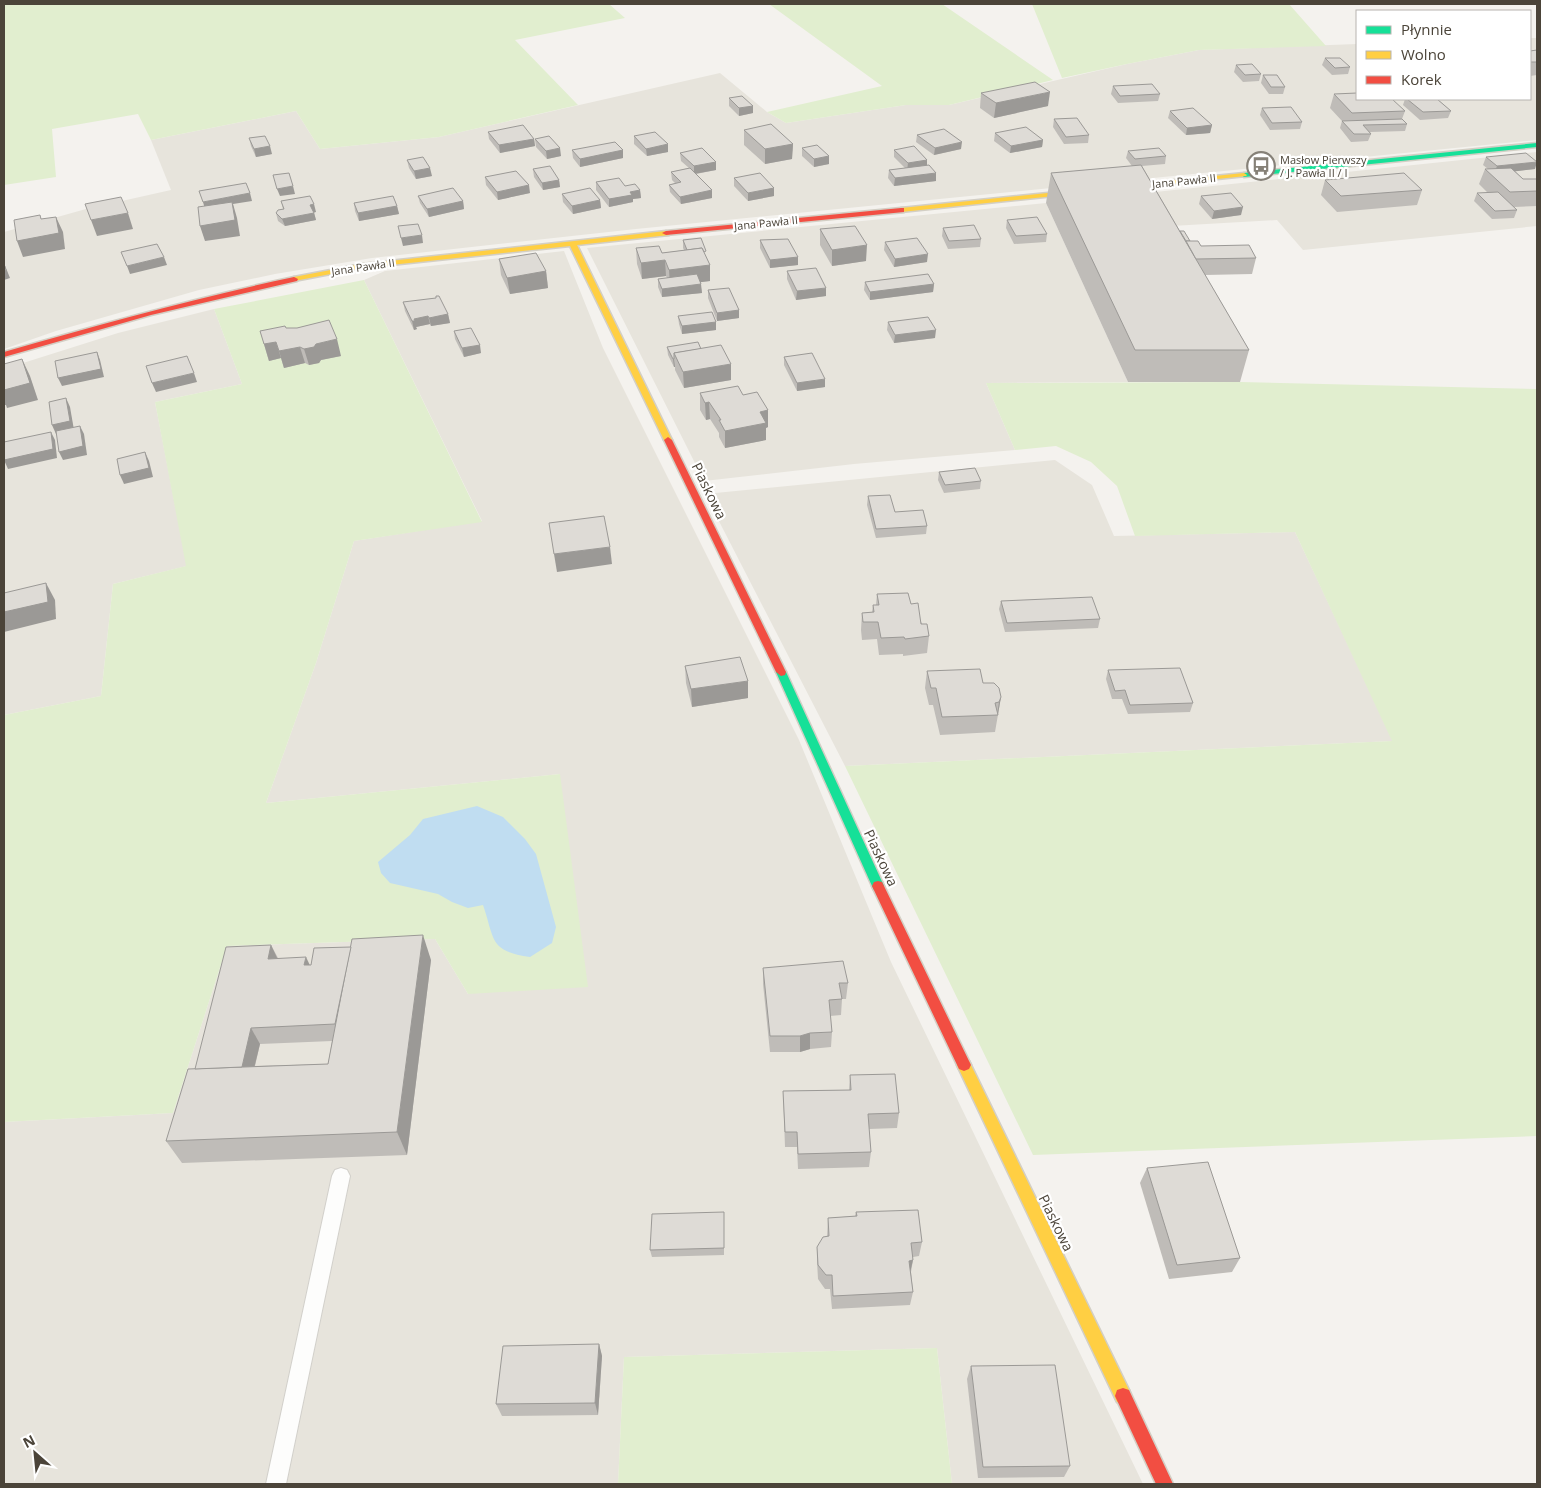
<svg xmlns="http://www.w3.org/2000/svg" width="1541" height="1488" font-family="'Open Sans',sans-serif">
<rect width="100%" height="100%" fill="#f4f2ee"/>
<g fill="#e7e4dc">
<polygon points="1530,38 1537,38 1537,140 636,229 372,258 275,274 199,290 56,331 4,349 4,232 86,209 171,190 151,140 296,111 320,149 439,137 720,73 767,112 786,123 906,105 949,105 1127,64 1199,50 1357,44 1357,99 1530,99"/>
<polygon points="1537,152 1537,226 1303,250 1277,220 1154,227 1136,194"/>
<polygon points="1046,203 1128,382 986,383 1015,450 854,464 704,481 587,248"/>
<polygon points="564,251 603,348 799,740 891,962 1143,1484 952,1484 937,1348 624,1357 618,1484 4,1484 4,1122 173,1113 227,946 435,939 468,994 560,774 266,803 316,663 354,541 482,521 364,280 385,271"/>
<polygon points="214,309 242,384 155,402 187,566 113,584 101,696 4,715 4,369 118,333"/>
<polygon points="1055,460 1092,485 1114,536 1295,532 1393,741 845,766 705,494"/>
</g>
<g fill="#e1eecf">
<polygon points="4,4 609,4 625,18 515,40 578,105 439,137 320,149 296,111 151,140 138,114 52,129 56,177 4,185"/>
<polygon points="769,4 942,4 1053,80 949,105 906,105 786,123 767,112 882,86"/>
<polygon points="1032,4 1289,4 1326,46 1199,50 1127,64 1062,78"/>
<polygon points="364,280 482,522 354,541 316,663 266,803 560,774 588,987 468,994 435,939 227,946 173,1113 4,1122 4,715 101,696 113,584 186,566 155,402 242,384 214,309"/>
<polygon points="1240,382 1537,389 1537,1136 1033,1155 845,766 1392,741 1295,532 1135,536 1117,486 1091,462 1056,446 1015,450 986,383"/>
<polygon points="937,1348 952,1484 618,1484 624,1357"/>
</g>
<path fill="#c0ddf1" d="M477,806L503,817L525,839L536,854L556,927L552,943L530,957C489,951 495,940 483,905L468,908L452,902L438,894L390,883L381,873L378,862L410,835L423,819Z"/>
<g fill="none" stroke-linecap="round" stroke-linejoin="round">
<defs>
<polygon id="lane" points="341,1168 347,1170 350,1176 286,1484 266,1484 332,1176 335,1170"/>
<g id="fast">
<polygon points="1537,143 1537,147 1244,177 1241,175 1244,173"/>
<polygon points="781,668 786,672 884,886 882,890 878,891 874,890 872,886 776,672"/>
</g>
<g id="slow">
<polygon points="1244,173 1247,175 1246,176 901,212 897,210 901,208"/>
<polygon points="666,231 670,233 669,235 577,245 672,440 668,443 664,440 570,246 362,268 294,281 290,279 294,277 362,264"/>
<polygon points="964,1059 969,1061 1129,1390 1131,1396 1129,1402 1123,1404 1117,1402 957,1065 959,1061"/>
</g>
<g id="jam">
<polygon points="901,208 904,208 904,212 666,235 662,233 666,231"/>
<path d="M294,277L298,279L297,281L151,315L4,357V352C100,324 196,298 294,277Z"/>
<polygon points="668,437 672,440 786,672 785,675 781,676 776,672 664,440"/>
<polygon points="878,881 882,882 884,886 969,1061 971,1065 969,1069 964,1071 959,1069 872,886 874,882"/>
<polygon points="1123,1388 1129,1390 1173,1484 1156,1484 1115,1396 1117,1390"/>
</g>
</defs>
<use href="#lane" stroke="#d2d0cb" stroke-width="2"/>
<use href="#fast" stroke="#d3cfc5" stroke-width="3"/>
<use href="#slow" stroke="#d3cfc5" stroke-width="3"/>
<use href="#jam" stroke="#d3cfc5" stroke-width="3"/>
<use href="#lane" fill="#fdfdfc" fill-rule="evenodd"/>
<use href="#fast" fill="#16e098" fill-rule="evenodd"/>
<use href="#slow" fill="#ffcf43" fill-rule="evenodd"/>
<use href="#jam" fill="#f24e42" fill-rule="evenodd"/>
</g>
<g fill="#bfbcb8" fill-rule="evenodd">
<polygon points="1537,50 1537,75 1530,76 1530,51"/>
<polygon points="1325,58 1350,67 1348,74 1332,75 1322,65"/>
<polygon points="1236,65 1261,74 1259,81 1243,82 1234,72"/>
<polygon points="1263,75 1285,87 1283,94 1269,94 1261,83"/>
<polygon points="1113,86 1160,94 1158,101 1118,103 1111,94"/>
<polygon points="981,93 1048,106 994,118 980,108"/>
<polygon points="1334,94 1405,111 1402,119 1407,124 1405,131 1370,132 1371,134 1368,141 1351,142 1340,128 1342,121 1330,108"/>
<polygon points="729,98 753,106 753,113 739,116 729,106"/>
<polygon points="1405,99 1437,99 1451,111 1448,118 1420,120 1403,105"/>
<polygon points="1262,108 1302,122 1300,129 1270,130 1260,115"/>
<polygon points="1170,111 1212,125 1210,133 1186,135 1168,118"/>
<polygon points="1054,119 1089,135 1088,143 1064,144 1053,127"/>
<polygon points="744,130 793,144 792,159 765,164 744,145"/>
<polygon points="488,132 534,139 535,146 500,153 489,139"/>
<polygon points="995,133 1043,140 1042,147 1010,153 994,141"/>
<polygon points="917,135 961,149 934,155 916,142"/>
<polygon points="634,136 668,152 647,156 634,144"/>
<polygon points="249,138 272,154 256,157 251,146"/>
<polygon points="535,139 561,156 547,159 536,147"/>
<polygon points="802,148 829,156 829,164 814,167 802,156"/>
<polygon points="572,150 623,150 623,158 580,167 573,158"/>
<polygon points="894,150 927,160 927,165 936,181 894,186 888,178 889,170 905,168 894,157"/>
<polygon points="1128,151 1166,156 1165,164 1142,166 1180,231 1190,241 1201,246 1256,258 1252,274 1205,275 1249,350 1240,382 1128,382 1046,203 1051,173 1132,166 1126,158"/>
<polygon points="680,153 716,162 716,170 696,174 712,198 681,204 670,192 669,185 675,183 672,180 671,172 689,168 681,161"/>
<polygon points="1486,157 1535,169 1515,171 1523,179 1537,179 1537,206 1514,207 1517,210 1514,218 1492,219 1474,201 1477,193 1488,193 1479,184 1485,169 1488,169 1483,165"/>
<polygon points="407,160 432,176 416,179 409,168"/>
<polygon points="533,169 559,180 560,187 543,190 534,177"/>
<polygon points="485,177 530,193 498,200 486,185"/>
<polygon points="734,178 774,188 774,196 748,201 734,186"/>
<polygon points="1325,180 1422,190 1417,205 1337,212 1321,195"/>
<polygon points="596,182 625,186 640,190 641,198 633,199 633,202 609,207 596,190"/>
<polygon points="562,194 600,200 601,208 573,214 563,202"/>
<polygon points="418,196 463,201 464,209 429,217 420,203"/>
<polygon points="1201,196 1241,215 1212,219 1199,204"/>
<polygon points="281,201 316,212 314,212 316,220 285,226 278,221 276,213 283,209"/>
<polygon points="354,203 397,206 399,214 359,221 355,211"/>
<polygon points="1007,220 1047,234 1046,242 1014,244 1006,228"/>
<polygon points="943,228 981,239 980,247 948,249 942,236"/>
<polygon points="820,229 866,261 832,266 820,245"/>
<polygon points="683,240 707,259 710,265 710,281 700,282 702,293 662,297 658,287 658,279 667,278 666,276 642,279 637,264 636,248 662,253 684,250 683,248"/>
<polygon points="760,240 798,257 798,265 770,268 760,248"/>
<polygon points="885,242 927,262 894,267 884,250"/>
<polygon points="499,259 546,271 548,288 510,294 501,275"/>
<polygon points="787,271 826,296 796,300 787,279"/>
<polygon points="865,282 934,284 933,292 870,300 864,290"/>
<polygon points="708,290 739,310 739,318 717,321 708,298"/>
<polygon points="403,302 448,314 450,323 431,326 430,324 416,327 417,329 414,330 405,311"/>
<polygon points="678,316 716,322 716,330 682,334 679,324"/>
<polygon points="888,322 935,338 894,343 887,330"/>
<polygon points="286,328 341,356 321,360 319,363 309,365 305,363 284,368 281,358 269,361 260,331"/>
<polygon points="454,331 481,353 464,357 455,339"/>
<polygon points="667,347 701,349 731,380 684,388 675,370 675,367 674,367 668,355"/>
<polygon points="784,357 825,387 797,391 784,365"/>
<polygon points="700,393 743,395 768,410 768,427 766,428 766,440 725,448 719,437 719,433 710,419 706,420 700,410"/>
<polygon points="939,472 981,481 980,489 944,493 938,480"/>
<polygon points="868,496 895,512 927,526 926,534 876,538 867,505"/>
<polygon points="877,594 911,604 929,636 927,653 903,656 903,654 879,655 877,639 862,640 861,630 862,613 872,612 873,605 876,605"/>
<polygon points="1001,601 1100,619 1098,628 1005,632 999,609"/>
<polygon points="685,666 748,698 692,707 686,683"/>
<polygon points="1108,670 1193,703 1190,712 1128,714 1122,699 1112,699 1106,679"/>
<polygon points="927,671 983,683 1001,697 995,732 940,735 933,705 929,705 925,688"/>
<path d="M271,945L278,958L310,965L431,960L407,1155L182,1163L166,1141L195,1069ZM332,1041L328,1064L255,1066L260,1044Z"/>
<polygon points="763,968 848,983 846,999 842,999 841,1015 830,1016 832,1032 831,1047 810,1049 800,1052 770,1052 763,984"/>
<polygon points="850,1075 899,1113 897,1128 869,1129 871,1152 869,1167 798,1169 797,1147 785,1147 783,1091 849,1090"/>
<polygon points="1147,1168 1240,1258 1232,1272 1169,1279 1140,1183"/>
<polygon points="724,1212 724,1255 652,1257 650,1250"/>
<polygon points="856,1212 922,1242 919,1256 913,1257 913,1260 911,1272 913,1292 910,1305 832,1309 830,1289 825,1289 818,1279 817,1261 817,1247 827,1237 828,1218 855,1216"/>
<polygon points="599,1344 602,1356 598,1415 502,1416 496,1404"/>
<polygon points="971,1366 1070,1466 1064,1477 978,1478 967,1379"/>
</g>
<g fill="#9b9996">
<polygon points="1050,92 1048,106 994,118 996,103"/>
<polygon points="753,106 753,113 739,116 739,108"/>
<polygon points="1212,125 1210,133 1186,135 1187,128"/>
<polygon points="534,139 535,146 500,153 499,145"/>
<polygon points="1043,140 1042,147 1010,153 1011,146"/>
<polygon points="962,142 961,149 934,155 935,148"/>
<polygon points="668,144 668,152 647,156 646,149"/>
<polygon points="793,144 792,159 765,164 765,149"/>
<polygon points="270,146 272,154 256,157 254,149"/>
<polygon points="560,148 561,156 547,159 546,151"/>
<polygon points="623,150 623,158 580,167 580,159"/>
<polygon points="829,156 829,164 814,167 814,159"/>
<polygon points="927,160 927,167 907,171 908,163"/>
<polygon points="716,162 716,170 694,174 694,166"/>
<polygon points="1537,162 1535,169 1494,174 1497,166"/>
<polygon points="430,168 432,176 416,179 414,171"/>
<polygon points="936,173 936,181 894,186 895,178"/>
<polygon points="559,180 560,187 543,190 542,183"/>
<polygon points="529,185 530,193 498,200 497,192"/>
<polygon points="293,186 295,194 280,196 277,189"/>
<polygon points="774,188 774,196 748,201 748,193"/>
<polygon points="640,190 641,198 633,199 633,202 609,207 609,199 630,192"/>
<polygon points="712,190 712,198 681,204 680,197"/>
<polygon points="250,193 252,201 233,204 237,218 240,236 205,241 200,226 205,209 203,202"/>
<polygon points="600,200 601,208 573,214 572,206"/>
<polygon points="463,201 464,209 429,217 427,209"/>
<polygon points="314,204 316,212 312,213 310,205"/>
<polygon points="397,206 399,214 359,221 358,213"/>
<polygon points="1243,207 1241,215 1212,219 1214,211"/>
<polygon points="128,213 133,229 97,236 91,220"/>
<polygon points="314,213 316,220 285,226 282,219"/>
<polygon points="56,217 63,232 65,249 23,257 17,241"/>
<polygon points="422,235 423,243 403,246 401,238"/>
<polygon points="867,245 866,261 832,266 832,250"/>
<polygon points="928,254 927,262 894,267 895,259"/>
<polygon points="164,257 167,265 130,274 127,266"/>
<polygon points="798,257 798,265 770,268 770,260"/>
<polygon points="665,260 666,276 642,279 641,263"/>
<polygon points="4,263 10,278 4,280"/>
<polygon points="710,265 710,281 670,286 669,270"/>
<polygon points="546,271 548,288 510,294 507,278"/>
<polygon points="701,284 702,293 662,297 662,289"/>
<polygon points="934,284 933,292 870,300 870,292"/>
<polygon points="826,288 826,296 796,300 797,291"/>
<polygon points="739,310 739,318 717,321 717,313"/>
<polygon points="448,314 450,323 431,326 429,318"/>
<polygon points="428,316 430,324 416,327 417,329 414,330 412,321 414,319"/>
<polygon points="716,322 716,330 682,334 682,326"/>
<polygon points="936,330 935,338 894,343 895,335"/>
<polygon points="337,339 341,356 321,360 319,363 309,365 304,349 316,344"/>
<polygon points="276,342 281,358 269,361 264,344"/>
<polygon points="480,345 481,353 464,357 462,348"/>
<polygon points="300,347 305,363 284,368 279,351"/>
<polygon points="97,352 100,360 104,377 62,386 58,378"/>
<polygon points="22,359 30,376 38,400 7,408 6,405 4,405 4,390"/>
<polygon points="673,359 674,359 675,367 674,367"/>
<polygon points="731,364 731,380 684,388 683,372"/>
<polygon points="194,373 197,382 156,392 152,383"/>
<polygon points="825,379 825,387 797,391 797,383"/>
<polygon points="66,398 70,407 74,430 56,434 52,425"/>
<polygon points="709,402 710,419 706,420 705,403"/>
<polygon points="768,410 768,427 766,428 766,440 725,448 725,431 760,412"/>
<polygon points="80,426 84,434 87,455 63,460 59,452"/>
<polygon points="51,432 55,440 57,458 8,469 4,460"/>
<polygon points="145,452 149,461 153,477 124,484 120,475"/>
<polygon points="610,547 612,564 557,572 554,554"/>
<polygon points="46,583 55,600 56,619 4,632 4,612"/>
<polygon points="748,681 748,698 692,707 691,689"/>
<polygon points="1001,697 998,714 997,715 999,702"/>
<polygon points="423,935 431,960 407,1155 397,1132"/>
<polygon points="271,945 279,962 268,959"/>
<polygon points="306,957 314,974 304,965"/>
<polygon points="251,1028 260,1044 249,1089 240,1074"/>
<polygon points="810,1033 810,1049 800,1052 800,1036"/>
<polygon points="913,1260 910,1273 909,1261"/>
<polygon points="599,1344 602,1356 598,1415 595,1403"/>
</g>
<g fill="#dedbd6" stroke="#9b9996">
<polygon points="1537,50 1537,62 1530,62 1530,51"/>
<polygon points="1325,58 1340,58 1350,67 1335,68"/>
<polygon points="1252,64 1261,74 1245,75 1236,65"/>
<polygon points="1263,75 1277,75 1285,87 1271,87"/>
<polygon points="1035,82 1050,92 996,103 981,93"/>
<polygon points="1152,84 1160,94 1120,96 1113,86"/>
<polygon points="1357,93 1357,99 1392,99 1405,111 1352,113 1334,94"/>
<polygon points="742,96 753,106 739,108 729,98"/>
<polygon points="1407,99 1437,99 1451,111 1423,112"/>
<polygon points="1291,107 1302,122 1272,123 1262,108"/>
<polygon points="1193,108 1212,125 1187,128 1170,111"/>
<polygon points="1077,118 1089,135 1066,137 1054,119"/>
<polygon points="1402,119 1407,124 1363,125 1371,134 1354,134 1342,121"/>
<polygon points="771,124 793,144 765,149 744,130"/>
<polygon points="523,125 534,139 499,145 488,132"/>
<polygon points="1026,127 1043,140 1011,146 995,133"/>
<polygon points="944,129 962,142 935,148 917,135"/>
<polygon points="655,132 668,144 646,149 634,136"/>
<polygon points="265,136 270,146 254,149 249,138"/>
<polygon points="549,136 560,148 546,151 535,139"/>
<polygon points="615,142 623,150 580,159 572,150"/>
<polygon points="817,145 829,156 814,159 802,148"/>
<polygon points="914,146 927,160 908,163 894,150"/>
<polygon points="702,148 716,162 694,166 680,153"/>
<polygon points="1159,148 1166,156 1135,159 1128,151"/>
<polygon points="1526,153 1537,162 1497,166 1486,157"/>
<polygon points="423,157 430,168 414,171 407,160"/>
<polygon points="929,165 936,173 895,178 889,170"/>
<polygon points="1141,165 1249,350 1135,350 1051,173"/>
<polygon points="550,166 559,180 542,183 533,169"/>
<polygon points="690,168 712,190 680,197 669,185 681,182 671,172"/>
<polygon points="1511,168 1523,179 1537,179 1537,191 1510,192 1485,169"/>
<polygon points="516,171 529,185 497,192 485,177"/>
<polygon points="289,173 293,186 277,189 273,175"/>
<polygon points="760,173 774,188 748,193 734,178"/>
<polygon points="1404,173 1422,190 1341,196 1325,180"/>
<polygon points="619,178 625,186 635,184 640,190 630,192 632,195 609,199 596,182"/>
<polygon points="246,183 250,193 203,202 199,191"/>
<polygon points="453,188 463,201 427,209 418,196"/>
<polygon points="590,188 600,200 572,206 562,194"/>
<polygon points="1498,192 1517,210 1495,211 1477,193"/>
<polygon points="1231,193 1243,207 1214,211 1201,196"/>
<polygon points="310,196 314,204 310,205 314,213 282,219 276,213 278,210 284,209 281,201"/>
<polygon points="393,196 397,206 358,213 354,203"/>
<polygon points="121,197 128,213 91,220 85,204"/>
<polygon points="232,202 235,220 200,226 198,207"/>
<polygon points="40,215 41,219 56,217 59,233 17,241 14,220"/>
<polygon points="1037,217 1047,234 1016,236 1007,220"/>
<polygon points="418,224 422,235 401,238 398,226"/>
<polygon points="974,225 981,239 949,241 943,228"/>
<polygon points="855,226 867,245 832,250 820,229"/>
<polygon points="1180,231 1184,231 1190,241 1186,241"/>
<polygon points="701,238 706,251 704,252 702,248 687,250 683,240"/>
<polygon points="917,238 928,254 895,259 885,242"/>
<polygon points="788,239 798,257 770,260 760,240"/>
<polygon points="1186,241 1198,241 1201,246 1249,245 1256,258 1196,259"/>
<polygon points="157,244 164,257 127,266 121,252"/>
<polygon points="659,246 662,253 702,248 710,265 669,270 665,260 641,263 636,248"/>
<polygon points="536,253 546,271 507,278 499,259"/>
<polygon points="4,264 6,270 4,271"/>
<polygon points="816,268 826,288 797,291 787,271"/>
<polygon points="697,274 701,284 662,289 658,279"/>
<polygon points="928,274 934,284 870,292 865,282"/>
<polygon points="729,288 739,310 717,313 708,290"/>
<polygon points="436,296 439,296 448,314 429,318 428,316 414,319 415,321 412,321 403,302 436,298"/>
<polygon points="712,312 716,322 682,326 678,316"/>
<polygon points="928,317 936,330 895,335 888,322"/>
<polygon points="329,320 337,339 316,344 314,347 304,349 300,347 279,351 276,342 264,344 260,331 285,326 286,328 297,328"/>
<polygon points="471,328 480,345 462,348 454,331"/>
<polygon points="698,342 701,349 674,353 674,359 673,359 667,347"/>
<polygon points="721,345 731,364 683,372 674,353"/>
<polygon points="97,352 101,369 58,378 55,361"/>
<polygon points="812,353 825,379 797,383 784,357"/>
<polygon points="187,356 194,373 152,383 146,366"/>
<polygon points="22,359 30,383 4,390 4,364"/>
<polygon points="738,386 743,395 757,392 768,410 760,412 766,423 725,431 719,420 721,420 709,402 705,403 700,393"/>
<polygon points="66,398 70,421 52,425 49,402"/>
<polygon points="80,426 83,446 59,452 56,431"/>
<polygon points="51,432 53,449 4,460 4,442"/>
<polygon points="145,452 149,468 120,475 117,459"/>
<polygon points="975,468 981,481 945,485 939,472"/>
<polygon points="890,495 895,512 923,510 927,526 876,529 868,496"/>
<polygon points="604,516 610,547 554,554 549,523"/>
<polygon points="46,583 48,602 4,612 4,593"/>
<polygon points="908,593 911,604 918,603 921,624 927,624 929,636 905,639 904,637 881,638 878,622 863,622 862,613 874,612 873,605 879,605 877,594"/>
<polygon points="1092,597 1100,619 1007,623 1001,601"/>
<polygon points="740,657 748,681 691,689 685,666"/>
<polygon points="1180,668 1193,703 1130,705 1125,690 1115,691 1108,670"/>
<polygon points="980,669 983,683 994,683 999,688 1001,697 999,702 995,703 998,715 942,717 936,688 931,688 927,671"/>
<polygon points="423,935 397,1132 166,1141 188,1069 328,1064 352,939"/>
<polygon points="271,945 268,959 306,957 304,965 311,965 314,948 351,947 335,1024 251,1028 242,1067 195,1069 226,947"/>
<polygon points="843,961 848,983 839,983 842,999 829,1000 832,1032 810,1033 800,1036 770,1036 763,968"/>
<polygon points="895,1074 899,1113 868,1114 871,1152 798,1154 797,1132 785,1132 783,1091 851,1090 850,1075"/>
<polygon points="1208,1162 1240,1258 1177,1265 1147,1168"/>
<polygon points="918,1210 922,1242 911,1243 913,1260 909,1261 913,1292 833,1296 832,1275 826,1275 818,1265 817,1247 823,1237 829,1236 828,1218 857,1216 856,1212"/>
<polygon points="724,1212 724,1248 650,1250 652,1214"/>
<polygon points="599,1344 595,1403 496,1404 503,1346"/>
<polygon points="1055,1365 1070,1466 983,1467 971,1366"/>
</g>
<defs>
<symbol id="bus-ring" viewBox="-11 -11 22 22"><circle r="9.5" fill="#fff" stroke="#868178" stroke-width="1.5"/><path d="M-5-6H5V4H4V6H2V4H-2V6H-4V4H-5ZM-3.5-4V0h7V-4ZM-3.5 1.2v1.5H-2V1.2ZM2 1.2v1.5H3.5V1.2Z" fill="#868178"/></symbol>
</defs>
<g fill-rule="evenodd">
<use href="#bus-ring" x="1245" y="150" width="32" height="32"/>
</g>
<g text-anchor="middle" stroke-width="4.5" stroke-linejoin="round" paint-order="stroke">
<g font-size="11" fill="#4b4439" stroke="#fff" text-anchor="start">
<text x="1280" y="164">Masłow Pierwszy<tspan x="1280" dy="13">/ J. Pawła II / I</tspan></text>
</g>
<g font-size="11" fill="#4b4439" stroke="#fff">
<text transform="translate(1184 181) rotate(-6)" y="4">Jana Pawła II</text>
<text transform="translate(766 223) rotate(-6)" y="4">Jana Pawła II</text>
<text transform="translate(363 267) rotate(-8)" y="4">Jana Pawła II</text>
</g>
<g font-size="14" fill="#4b4439" stroke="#fff">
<text transform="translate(709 491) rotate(64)" y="5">Piaskowa</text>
<text transform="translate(881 858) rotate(65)" y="5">Piaskowa</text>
<text transform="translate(1056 1223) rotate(64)" y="5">Piaskowa</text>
</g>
</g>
<rect width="1541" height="1488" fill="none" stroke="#4b4439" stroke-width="10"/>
<rect x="1356" y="10" width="175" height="90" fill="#ffffff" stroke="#b7b4b0"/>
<rect x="1366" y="26" width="25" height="8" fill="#16e098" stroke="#b7b4b0"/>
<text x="1401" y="35" font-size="15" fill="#4b4439">Płynnie</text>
<rect x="1366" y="51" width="25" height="8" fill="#ffcf43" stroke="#b7b4b0"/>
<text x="1401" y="60" font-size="15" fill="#4b4439">Wolno</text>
<rect x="1366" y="76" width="25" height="8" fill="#f24e42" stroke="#b7b4b0"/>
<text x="1401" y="85" font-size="15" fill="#4b4439">Korek</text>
<g transform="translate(35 1453) rotate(333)" stroke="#ffffff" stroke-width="4" paint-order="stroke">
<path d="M0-4L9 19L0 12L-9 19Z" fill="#4b4439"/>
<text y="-8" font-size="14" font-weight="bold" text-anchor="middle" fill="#4b4439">N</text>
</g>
</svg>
